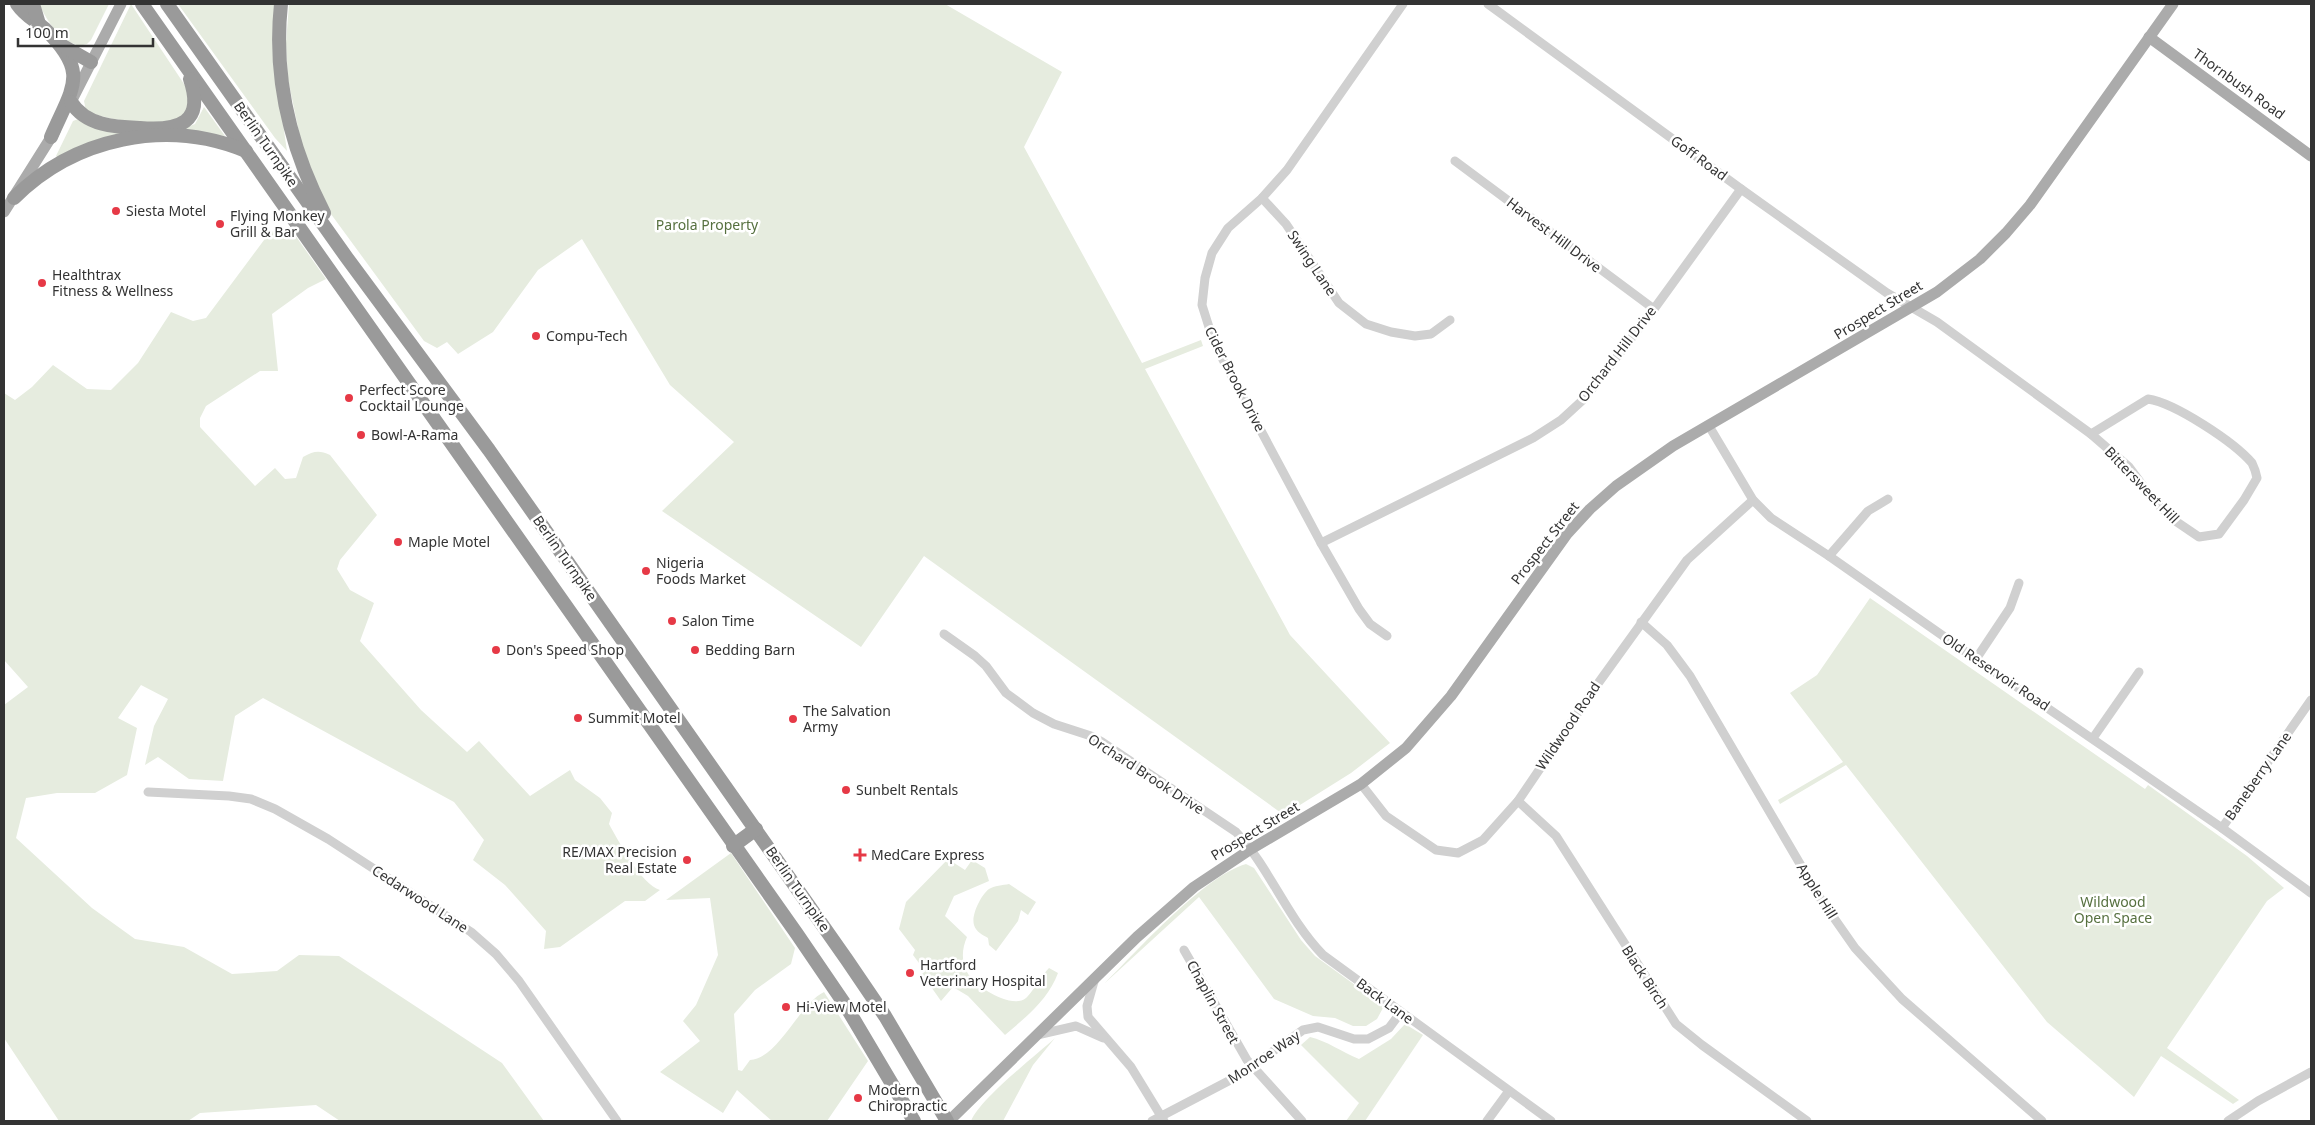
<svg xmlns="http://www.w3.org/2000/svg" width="2315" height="1125" font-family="'Noto Sans',sans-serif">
<rect width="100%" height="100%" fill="#fff"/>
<g fill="#e6ecdf">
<path d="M39,4H109L91,40L87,44L79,46C59,39 48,23 39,4Z"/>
<path d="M131,4L190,93C189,97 190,105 188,109C176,133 106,120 86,111L84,101Z"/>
<polygon points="178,4 277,4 275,70 287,151 275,138"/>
<polygon points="289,4 945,4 1062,72 1024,147 1142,363 1201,340 1203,346 1145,369 1290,635 1390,743 1351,773 1284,815 924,556 861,647 662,511 734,442 670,385 582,239 538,270 493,332 458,354 447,342 437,348 424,341 328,210 302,147 288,79 286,43"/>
<polygon points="204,107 225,136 177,131 195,124"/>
<polygon points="78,119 85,122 140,131 58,158 56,156 73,121"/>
<path d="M290,228L326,279L308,288L272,314L278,371H260L206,406L200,418V427L255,486L275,468L285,479L296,478L303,457C314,451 319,450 330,455L377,515L340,560L337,569L350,590L374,603L360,641L421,710L467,752L479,741L530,796L570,770L575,780L600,798L612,813L609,824C619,842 641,884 660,890L645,901H625L560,947L544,949L546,931L505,885L473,860L484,840L454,802L263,698L235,716L223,781L189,779L158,757L145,765L154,726L168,699L141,685L118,718L137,728L127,775L95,793H57L26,798L16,838L92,908L135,939L184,947L232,974L277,971L299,955L339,956L502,1063L544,1121H340L316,1105L200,1113L188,1121H59L4,1038V705L28,687L4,660V393L15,400L32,387L53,365L87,389L111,390L138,363L171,312L193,321L206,318L270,232Z"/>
<polygon points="1870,598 2145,789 2148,785 2247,856 2284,888 2267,901 2167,1048 2239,1100 2233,1104 2161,1056 2134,1097 2047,1022 1846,765 1780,804 1778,800 1843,762 1790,693 1817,675"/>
<path d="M731,853L795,948L791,964L755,990L734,1014L738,1070L742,1071L750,1060C778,1059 799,1004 824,992L868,1061L827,1121H772L737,1090L723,1113L660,1072L700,1041L683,1021L696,1005L718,955L710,898L666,900Z"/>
<path d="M948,859L965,870L972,860L985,868L989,881L954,896L945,916L967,937C962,948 961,961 967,972C974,986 1012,1010 1026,998C1032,993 1042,975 1049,968L1058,973C1048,1000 1026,1017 1005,1035L968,996L953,987L941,1001L922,974L925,971L913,955L915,950L899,929L906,902Z"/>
<path d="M1246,864L1254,868L1301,940L1315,956L1384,1006L1389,1012L1383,1008L1377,1019L1366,1026H1353L1335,1018L1313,1016L1274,999L1199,897L1105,983C1138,950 1204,876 1246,864Z"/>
<path d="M1009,884L1036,902L1028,915L1021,910L1018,921L996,951L989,945L988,938C983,935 976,932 974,925C971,915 981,895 989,889C994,886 1003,885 1009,884Z"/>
<path d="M1405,1024L1423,1035L1365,1121H1346L1359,1103L1301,1045L1310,1037C1327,1041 1342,1052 1359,1059L1391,1039Z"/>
<path d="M1055,1038L1033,1065L1003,1121H971C980,1099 1035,1056 1055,1038Z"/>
</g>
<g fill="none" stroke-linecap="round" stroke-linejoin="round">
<g stroke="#d0d0d0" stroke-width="9">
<polyline points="1488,4 1741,189 1887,293 1937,322 2091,434"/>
<polyline points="1455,161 1654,309"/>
<polyline points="1262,198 1286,224 1339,303 1366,324 1391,332 1415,336 1431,334 1450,320"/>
<path d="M2148,399C2175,403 2234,442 2252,463C2254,467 2256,473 2257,478L2244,500L2219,534L2199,537L2171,518L2152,498L2129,467L2091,434Z"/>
<polyline points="1709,426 1753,500 1771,518 1829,556 1976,659 2222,828 2311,893"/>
<polyline points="1321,543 1533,438 1561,420 1585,398 1654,309 1741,189"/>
<polyline points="1829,556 1868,511 1888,499"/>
<polyline points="1641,622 1667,645 1690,676 1820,898 1855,948 1902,999 2042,1121"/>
<path d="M944,634L975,656L986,666L1006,693L1033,713L1054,724L1091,736L1102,742L1236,832C1270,868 1287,918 1323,955L1551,1121"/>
<polyline points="1387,636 1370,624 1359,609 1321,543 1214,343 1202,305 1205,278 1212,253 1228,228 1262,198 1287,170 1403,4"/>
<polyline points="1976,659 2010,608 2019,583"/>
<polyline points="2093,738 2139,672"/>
<polyline points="1361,784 1386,816 1436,850 1458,853 1483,840 1518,801 1594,689 1687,560 1753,500"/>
<polyline points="148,792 229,796 251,799 275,809 328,839 471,932 496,954 519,981 617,1121"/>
<polyline points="1518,801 1556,836 1676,1024 1702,1045 1807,1121"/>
<polyline points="2222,828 2311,700"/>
<polyline points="1184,950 1247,1060 1302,1121"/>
<polyline points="1095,978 1087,1006 1088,1017 1131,1067 1164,1121"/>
<polyline points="1037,1035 1076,1026 1103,1038"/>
<polyline points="1152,1121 1238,1076 1303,1030 1318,1027 1354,1039 1368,1039 1389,1028 1401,1012"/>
<polyline points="1487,1121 1509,1091"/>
<polyline points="2228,1121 2258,1101 2311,1072"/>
</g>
<g stroke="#ababab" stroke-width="11">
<polyline points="2149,37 2311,156"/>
<polyline points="72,100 121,4"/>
<polyline points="4,212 55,131"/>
<polyline points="949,1121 1137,937 1194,887 1251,849 1361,784 1406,748 1451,696 1567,534 1590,509 1616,486 1673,446 1937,292 1980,259 2006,233 2030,205 2173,4"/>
</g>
<g stroke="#9a9a9a" stroke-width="14">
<path d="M17,4C26,17 34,19 45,29C90,73 73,86 51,137"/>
<polyline points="33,4 39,24"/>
<polyline points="142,4 797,934 844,1003 914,1121"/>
<polyline points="167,4 347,258 489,450 847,960 885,1016 947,1121"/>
<path d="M281,4C273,78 290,147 324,213"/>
<polyline points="63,46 91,62"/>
<path d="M71,102C86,126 115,127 140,128C179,131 205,123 190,79"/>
<path d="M14,198C74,138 166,118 246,151"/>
<polyline points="733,846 756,829"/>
</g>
</g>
<g fill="#e63946" stroke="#fff" stroke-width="2">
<circle cx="116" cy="211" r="5"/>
<circle cx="220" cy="224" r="5"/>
<circle cx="42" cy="283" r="5"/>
<circle cx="536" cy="336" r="5"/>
<circle cx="349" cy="398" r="5"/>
<circle cx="361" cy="435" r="5"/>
<circle cx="398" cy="542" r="5"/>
<circle cx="646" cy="571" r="5"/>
<circle cx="672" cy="621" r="5"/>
<circle cx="496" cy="650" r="5"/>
<circle cx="695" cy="650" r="5"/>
<circle cx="578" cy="718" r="5"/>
<circle cx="793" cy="719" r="5"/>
<circle cx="846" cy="790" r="5"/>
<path d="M857.5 847.5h5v5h5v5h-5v5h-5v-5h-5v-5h5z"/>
<circle cx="687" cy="860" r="5"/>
<circle cx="910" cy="973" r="5"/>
<circle cx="786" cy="1007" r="5"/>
<circle cx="858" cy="1098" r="5"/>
</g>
<g text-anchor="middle" stroke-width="5" stroke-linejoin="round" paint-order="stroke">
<g font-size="14" fill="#333" stroke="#fff">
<text transform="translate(2239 84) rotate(36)" y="5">Thornbush Road</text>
<text transform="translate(266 144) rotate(55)" y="5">Berlin Turnpike</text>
<text transform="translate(1699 158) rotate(36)" y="5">Goff Road</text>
<text transform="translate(1554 235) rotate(37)" y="5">Harvest Hill Drive</text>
<text transform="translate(1312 263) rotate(56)" y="5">Swing Lane</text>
<text transform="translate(1878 310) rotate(-31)" y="5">Prospect Street</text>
<text transform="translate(1617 354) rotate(-52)" y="5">Orchard Hill Drive</text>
<text transform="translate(1235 379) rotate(63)" y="5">Cider Brook Drive</text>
<text transform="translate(2142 485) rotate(46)" y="5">Bittersweet Hill</text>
<text transform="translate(1545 543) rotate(-52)" y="5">Prospect Street</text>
<text transform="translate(565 558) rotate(55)" y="5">Berlin Turnpike</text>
<text transform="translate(1996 672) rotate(34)" y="5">Old Reservoir Road</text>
<text transform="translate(1568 726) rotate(-56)" y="5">Wildwood Road</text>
<text transform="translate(1146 774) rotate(33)" y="5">Orchard Brook Drive</text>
<text transform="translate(2258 776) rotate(-55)" y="5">Baneberry Lane</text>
<text transform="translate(1255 831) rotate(-31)" y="5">Prospect Street</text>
<text transform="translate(798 889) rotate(55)" y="5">Berlin Turnpike</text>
<text transform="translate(1817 891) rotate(58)" y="5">Apple Hill</text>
<text transform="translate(420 899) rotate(33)" y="5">Cedarwood Lane</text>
<text transform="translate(1645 977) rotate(57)" y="5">Black Birch</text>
<text transform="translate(1385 1001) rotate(36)" y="5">Back Lane</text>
<text transform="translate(1213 1002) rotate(61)" y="5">Chaplin Street</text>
<text transform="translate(1264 1057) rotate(-34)" y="5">Monroe Way</text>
</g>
<g font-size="14" fill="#333" stroke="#fff" text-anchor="start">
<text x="126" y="216">Siesta Motel</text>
<text x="230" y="221">Flying Monkey<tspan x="230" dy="16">Grill &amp; Bar</tspan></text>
<text x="52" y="280">Healthtrax<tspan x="52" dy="16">Fitness &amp; Wellness</tspan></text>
<text x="546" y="341">Compu-Tech</text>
<text x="359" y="395">Perfect Score<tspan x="359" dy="16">Cocktail Lounge</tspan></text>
<text x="371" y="440">Bowl-A-Rama</text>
<text x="408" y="547">Maple Motel</text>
<text x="656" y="568">Nigeria<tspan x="656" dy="16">Foods Market</tspan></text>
<text x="682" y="626">Salon Time</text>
<text x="506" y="655">Don's Speed Shop</text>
<text x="705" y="655">Bedding Barn</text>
<text x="803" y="716">The Salvation<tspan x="803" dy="16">Army</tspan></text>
<text x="588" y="723">Summit Motel</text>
<text x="856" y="795">Sunbelt Rentals</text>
<text x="677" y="857" text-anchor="end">RE/MAX Precision<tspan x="677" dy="16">Real Estate</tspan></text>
<text x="871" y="860">MedCare Express</text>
<text x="920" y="970">Hartford<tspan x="920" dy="16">Veterinary Hospital</tspan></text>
<text x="796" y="1012">Hi-View Motel</text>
<text x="868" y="1095">Modern<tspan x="868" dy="16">Chiropractic</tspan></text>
</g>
<g font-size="14" fill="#56703f" stroke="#fff">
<text x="707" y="230">Parola Property</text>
<text x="2113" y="907">Wildwood<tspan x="2113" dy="16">Open Space</tspan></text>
</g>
</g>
<rect width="2315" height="1125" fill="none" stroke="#333333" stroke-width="10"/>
<path d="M18 38v8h135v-8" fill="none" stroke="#333333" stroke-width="2.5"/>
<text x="25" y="38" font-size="15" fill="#333333" stroke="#ffffff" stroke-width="4" paint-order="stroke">100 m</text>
</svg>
